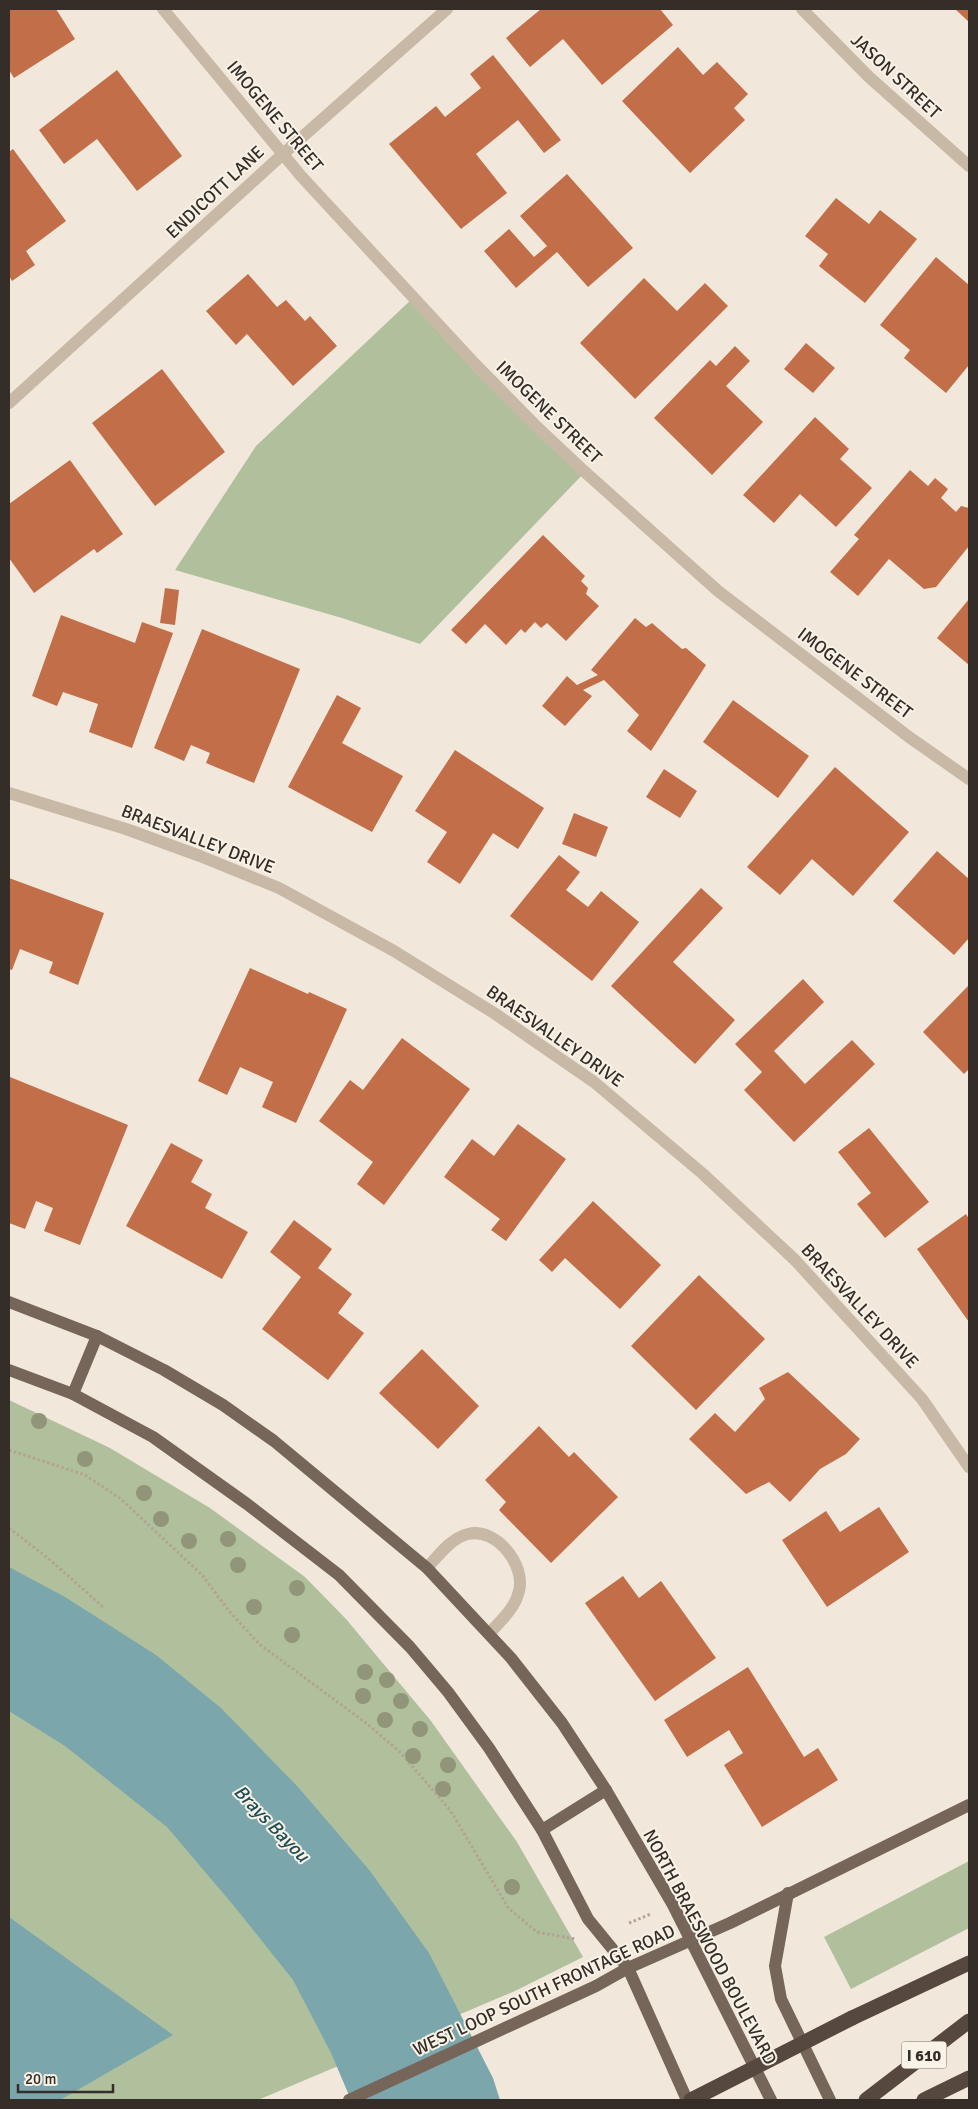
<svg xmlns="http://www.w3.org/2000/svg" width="978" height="2109" font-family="Signika,sans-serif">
<rect width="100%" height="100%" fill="#f1e8db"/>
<g fill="#b0bf9c">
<polygon points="413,298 585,472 420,644 342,618 175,570 256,446"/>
<polygon points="9,1400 110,1448 210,1508 305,1577 346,1619 431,1721 517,1842 583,1957 515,1991 258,2100 9,2100"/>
<polygon points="969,1861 969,1928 851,1989 824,1937"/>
</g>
<g fill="#7ba7ac">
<polygon points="9,1567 65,1597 156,1655 221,1708 298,1787 370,1871 429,1953 493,2078 500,2100 351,2100 331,2053 293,1980 234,1906 167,1827 65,1746 9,1711"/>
<polygon points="9,1917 173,2035 60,2100 9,2100"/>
</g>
<g fill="#c16e49">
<polygon points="9,9 56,9 75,39 14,78 9,70"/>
<polygon points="541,9 660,9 673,25 602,85 563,39 530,67 506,38"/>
<polygon points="955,9 969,9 969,22"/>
<polygon points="678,47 703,75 717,62 748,94 734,108 745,120 690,173 622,101"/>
<polygon points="493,55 561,140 544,153 518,120 476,154 507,193 461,229 389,144 436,106 445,117 481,88 470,74"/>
<polygon points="117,70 182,156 137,191 97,139 64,164 39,130"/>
<polygon points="13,149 66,221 26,251 35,265 12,281 9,276 9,152"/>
<polygon points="567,174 633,248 588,287 557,252 516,288 484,251 509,229 534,257 547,246 520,216"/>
<polygon points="836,198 869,224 880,210 917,239 865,303 819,266 828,254 805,236"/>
<polygon points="936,257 969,285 969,365 946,393 904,358 910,350 880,325"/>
<polygon points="248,274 277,307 286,300 305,321 310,316 337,346 293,386 247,334 236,345 206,311"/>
<polygon points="644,278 677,311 705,283 728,306 635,399 580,343"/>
<polygon points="806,343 835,368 813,393 784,369"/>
<polygon points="735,346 750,361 726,386 763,422 712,475 654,418 710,360 716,366"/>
<polygon points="162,369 225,452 155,506 92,423"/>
<polygon points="815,417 849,449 840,459 872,488 836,527 800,494 774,523 743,495"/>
<polygon points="70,460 123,534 97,553 94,549 34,593 9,558 9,504"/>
<polygon points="910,470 928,486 935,478 948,489 941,498 956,512 961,506 969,508 969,546 936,587 924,589 889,559 858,596 830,572 859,539 854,535"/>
<polygon points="543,535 585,576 581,581 588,588 586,594 599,606 566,641 547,623 541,628 535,622 525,633 521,629 506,645 485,624 466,644 451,630"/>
<polygon points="165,588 179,590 175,625 160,623"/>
<polygon points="969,599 969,665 937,638"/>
<polygon points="61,615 135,643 142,622 173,633 132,748 89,732 98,704 63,692 57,706 32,696"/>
<polygon points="635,618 646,627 652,623 682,649 686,648 706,665 651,751 627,731 639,715 604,680 583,690 592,696 565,726 542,706 567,676 577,685 598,675 591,670"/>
<polygon points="202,629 300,669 254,783 206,763 210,753 191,745 184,761 154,748"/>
<polygon points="337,695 361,708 342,743 403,776 372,832 288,787"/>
<polygon points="733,700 809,756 778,798 703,742"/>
<polygon points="455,750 544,808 518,849 493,833 460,884 427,862 447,832 415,811"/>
<polygon points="835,767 909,832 853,896 812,859 780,895 747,867"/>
<polygon points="664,769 697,791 680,818 646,797"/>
<polygon points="574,813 608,827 596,857 562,844"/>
<polygon points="937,851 969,879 969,938 954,955 893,901"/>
<polygon points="559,855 580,872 566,890 588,907 601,891 639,922 592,981 510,916"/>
<polygon points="9,878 104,913 78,985 49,973 53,962 20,949 12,970 9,969"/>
<polygon points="701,888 723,908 673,962 735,1020 695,1064 611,986"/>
<polygon points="250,968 308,994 309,992 347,1009 296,1123 262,1107 273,1082 240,1067 227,1095 198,1081"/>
<polygon points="803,979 824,1002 774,1051 805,1084 852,1040 875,1064 794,1142 744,1090 762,1072 735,1044"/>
<polygon points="969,985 969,1069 964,1074 923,1032"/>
<polygon points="402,1038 470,1089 384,1205 357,1184 373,1162 319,1121 350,1080 363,1090"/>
<polygon points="10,1077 128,1125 80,1245 44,1231 53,1208 36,1201 25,1229 9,1223"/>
<polygon points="518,1124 566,1159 506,1241 491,1230 500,1219 444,1177 472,1139 494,1156"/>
<polygon points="869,1128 929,1202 885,1238 857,1204 871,1193 838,1152"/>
<polygon points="171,1143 203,1160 191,1182 212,1194 205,1208 248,1232 222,1279 126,1226"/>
<polygon points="593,1201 661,1265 620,1309 565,1258 552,1272 539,1260"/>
<polygon points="966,1214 969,1219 969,1322 917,1249"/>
<polygon points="294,1220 332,1249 318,1268 352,1294 338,1313 364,1333 328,1380 262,1329 301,1277 270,1252"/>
<polygon points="699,1275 765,1339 696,1410 631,1346"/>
<polygon points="422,1349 479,1406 438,1449 379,1393"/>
<polygon points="788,1372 860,1439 846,1454 820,1469 790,1502 769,1482 746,1494 689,1439 715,1413 735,1432 765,1399 759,1388"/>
<polygon points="539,1426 569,1457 574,1452 618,1497 551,1563 499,1510 506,1502 485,1480"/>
<polygon points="879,1507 909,1552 827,1607 782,1540 826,1511 840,1532"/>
<polygon points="623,1576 639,1598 661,1581 716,1658 655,1701 585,1603"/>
<polygon points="748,1667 804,1757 818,1748 838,1780 762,1827 724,1765 743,1753 729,1730 687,1757 664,1720"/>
</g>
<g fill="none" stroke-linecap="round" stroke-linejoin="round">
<g stroke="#b4a392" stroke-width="3" stroke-dasharray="2.5 2.5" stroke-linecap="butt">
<polyline points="9,1450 85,1475 121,1499 202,1575 229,1611 259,1644 366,1723 400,1752 450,1810 509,1909 537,1932 575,1939"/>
<polyline points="9,1528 48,1558 103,1607"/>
<polyline points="629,1923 651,1914"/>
</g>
<g stroke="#c8b9a7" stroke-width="12">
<polyline points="163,9 301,176 475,364 534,424 585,472 718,591 909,737 969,779"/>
<polyline points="802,9 869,77 969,166"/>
<polyline points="9,403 283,154 447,9"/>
<polyline points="9,793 126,829 200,856 279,888 394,951 494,1013 594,1082 703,1174 795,1260 922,1399 969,1467"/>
<path d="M427,1568C438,1556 451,1538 468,1534C496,1527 526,1565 519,1591C515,1609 500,1621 489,1634"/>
</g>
<g stroke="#766559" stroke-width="12">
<polyline points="9,1302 97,1336 164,1370 223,1405 274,1441 427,1568 511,1658 562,1723 606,1790 673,1905 771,2100"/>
<polyline points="9,1370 73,1394 153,1437 247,1504 339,1575 410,1647 448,1692 489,1748 542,1830 588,1919 628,1968 687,2100"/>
<polyline points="73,1394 97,1336"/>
<polyline points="542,1830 606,1790"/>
<polyline points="788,1893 775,1966 781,1999 830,2100"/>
<polyline points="349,2100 596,1986 628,1968 730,1923 969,1805"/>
</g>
<g stroke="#56483f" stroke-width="15">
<polyline points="852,2018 969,1963"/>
<polyline points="866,2100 969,2021"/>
<polyline points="924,2100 969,2078"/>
</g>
<polyline stroke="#56483f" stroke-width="15" points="691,2100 852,2018"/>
</g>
<g fill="#91967b">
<circle cx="39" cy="1421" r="8"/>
<circle cx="85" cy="1459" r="8"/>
<circle cx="144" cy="1493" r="8"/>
<circle cx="161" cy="1519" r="8"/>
<circle cx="228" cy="1539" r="8"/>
<circle cx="189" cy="1541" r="8"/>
<circle cx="238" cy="1565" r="8"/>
<circle cx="297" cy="1588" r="8"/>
<circle cx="254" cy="1607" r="8"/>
<circle cx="292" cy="1635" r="8"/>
<circle cx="365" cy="1672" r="8"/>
<circle cx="387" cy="1680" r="8"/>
<circle cx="363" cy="1696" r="8"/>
<circle cx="401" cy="1701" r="8"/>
<circle cx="385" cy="1720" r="8"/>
<circle cx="420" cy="1729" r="8"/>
<circle cx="413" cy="1756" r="8"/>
<circle cx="448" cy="1765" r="8"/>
<circle cx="443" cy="1789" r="8"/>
<circle cx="512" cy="1887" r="8"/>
</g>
<g text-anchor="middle" stroke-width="4" stroke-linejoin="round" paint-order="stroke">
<rect fill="#f8f2e7" stroke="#706861" stroke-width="1" x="901.5" y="2041.5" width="45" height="27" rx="4"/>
<g font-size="16" font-weight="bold" fill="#352d28">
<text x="924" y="2061">I 610</text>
</g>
<g font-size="18" fill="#352d28" stroke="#f8f2e7">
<text transform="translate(896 76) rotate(43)" y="6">JASON STREET</text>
<text transform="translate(275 116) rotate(50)" y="6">IMOGENE STREET</text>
<text transform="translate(215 192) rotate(-43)" y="6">ENDICOTT LANE</text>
<text transform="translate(549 412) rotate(44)" y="6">IMOGENE STREET</text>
<text transform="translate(855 673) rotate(37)" y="6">IMOGENE STREET</text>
<text transform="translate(198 839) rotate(21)" y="6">BRAESVALLEY DRIVE</text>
<text transform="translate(555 1036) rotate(35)" y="6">BRAESVALLEY DRIVE</text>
<text transform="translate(860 1306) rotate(47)" y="6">BRAESVALLEY DRIVE</text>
<text transform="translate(710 1947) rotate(62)" y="6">NORTH BRAESWOOD BOULEVARD</text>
<text transform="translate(544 1990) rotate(-25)" y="6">WEST LOOP SOUTH FRONTAGE ROAD</text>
</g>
<g font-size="19" font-style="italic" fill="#1f4d55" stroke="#f8f2e7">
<text transform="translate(272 1823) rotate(46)" y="7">Brays Bayou</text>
</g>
</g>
<rect width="978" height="2109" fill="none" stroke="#352d28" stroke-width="20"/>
<path d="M18 2084v8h95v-8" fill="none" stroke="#352d28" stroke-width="2.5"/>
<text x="25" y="2084" font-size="15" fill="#352d28" stroke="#f8f2e7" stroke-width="4" paint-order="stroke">20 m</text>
</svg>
